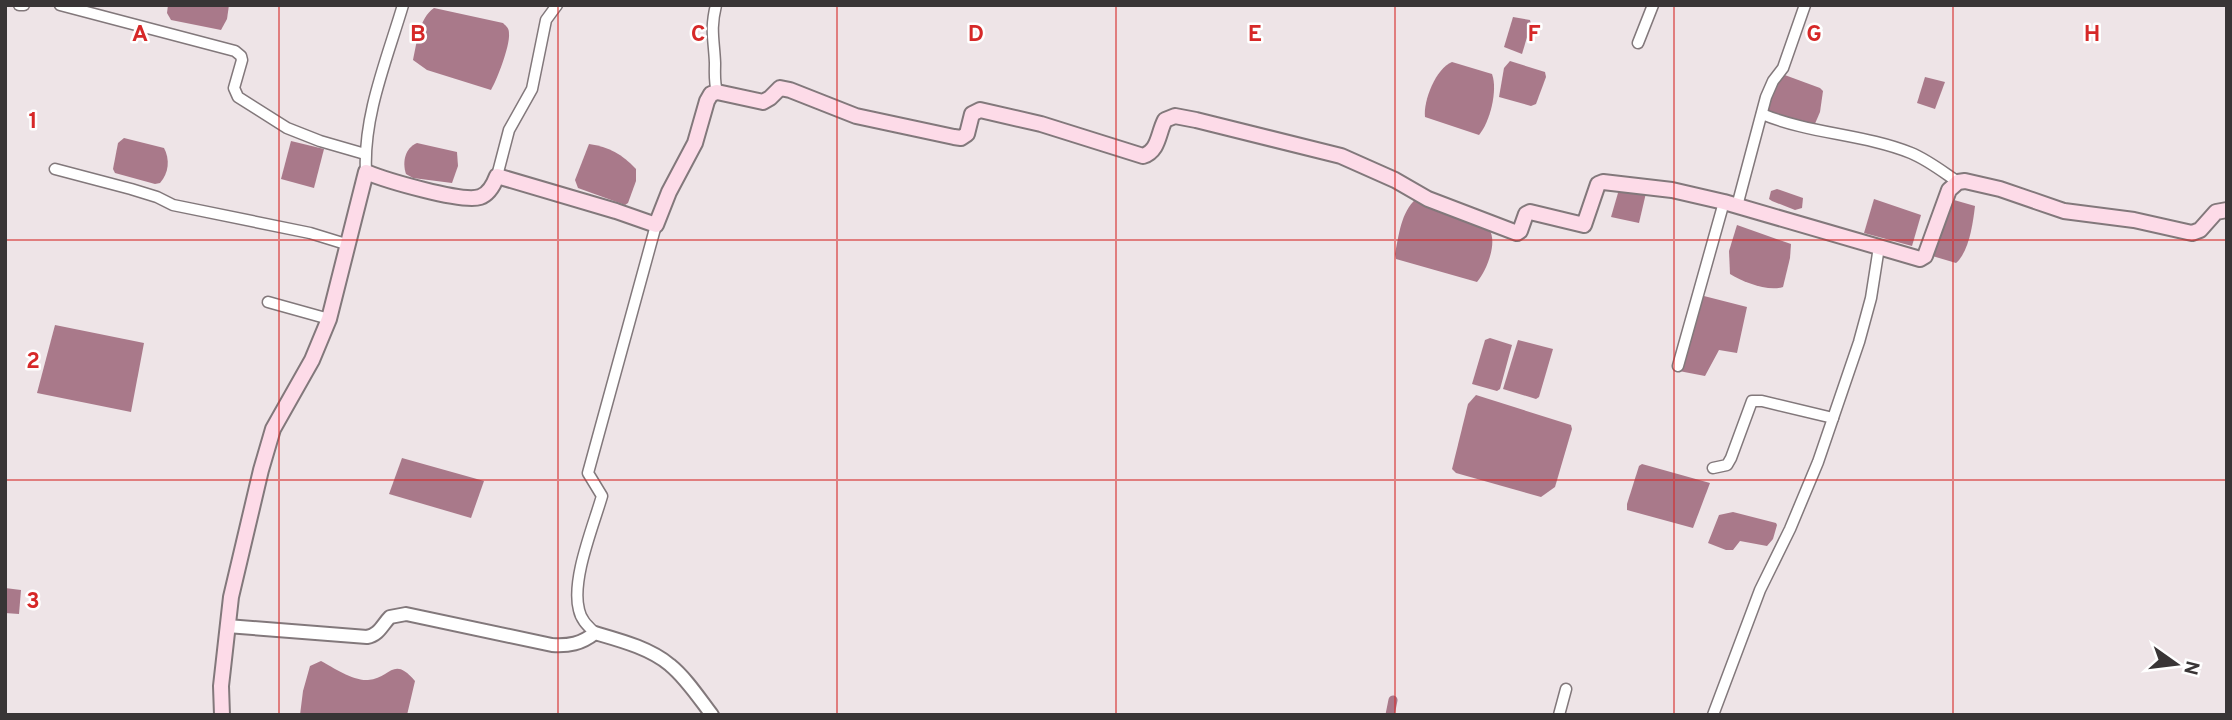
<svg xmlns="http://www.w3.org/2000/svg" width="2232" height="720" font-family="Overpass,sans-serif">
<rect width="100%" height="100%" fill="#eee4e7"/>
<g fill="#a9798a">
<polygon points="168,5 229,5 227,19 221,30 171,20 167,13"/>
<path d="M434,8L503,23C507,27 509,28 509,34C510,46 497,80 491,90L427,70L413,60C417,43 419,18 434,8Z"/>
<polygon points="1513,17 1530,20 1531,24 1522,54 1504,47"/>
<polygon points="1510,61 1545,72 1546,77 1536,104 1531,106 1499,97 1504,68"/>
<path d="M1452,62L1492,74C1498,90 1490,122 1479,135L1425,117C1423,101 1436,68 1452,62Z"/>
<polygon points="1782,74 1820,88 1823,91 1820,112 1814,126 1764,113 1767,97"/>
<polygon points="1925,77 1945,82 1935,109 1917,103"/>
<path d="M124,138L164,148C170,159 169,173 160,183L155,184L115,173L113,169L118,143Z"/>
<polygon points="291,141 324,149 314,188 281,179"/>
<path d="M417,143L457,152L458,166L452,183L413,178L406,174C402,162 405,148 417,143Z"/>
<path d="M589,144C609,147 622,154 636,169V181L628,203L625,205L578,188L575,180Z"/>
<polygon points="1620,186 1646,193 1639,223 1611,217"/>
<polygon points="1777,189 1803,198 1802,208 1795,210 1772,201 1769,199 1771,191"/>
<path d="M1947,198L1975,206C1973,223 1969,252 1956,263L1929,255Z"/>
<path d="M1416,199L1489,229C1498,242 1487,270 1477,282L1396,259L1395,254C1399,235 1401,212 1416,199Z"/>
<polygon points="1874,199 1921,215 1912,246 1864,233"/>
<path d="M1737,225L1791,244L1790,258L1783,287C1768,292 1743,282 1730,274L1729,251Z"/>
<polygon points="1700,295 1747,307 1737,353 1719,350 1705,376 1679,371"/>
<polygon points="55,325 144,343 131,412 37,393"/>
<polygon points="1490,338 1512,345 1500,389 1497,391 1472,384 1485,340"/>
<polygon points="1518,340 1553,349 1539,397 1536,399 1503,389"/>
<polygon points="1476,395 1571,425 1572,429 1555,487 1541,497 1456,473 1452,469 1468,404"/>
<polygon points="402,458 484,481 471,518 389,494"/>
<polygon points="1642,464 1710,483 1693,528 1627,510 1627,504 1639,466"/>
<polygon points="1733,512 1776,523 1777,525 1773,539 1767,546 1740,541 1733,550 1726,550 1708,543 1719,515"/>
<polygon points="5,588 21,590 19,614 5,613"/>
<path d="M321,661C334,668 353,681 368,680C391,678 393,655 415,681L407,715H300L303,691L310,666Z"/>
</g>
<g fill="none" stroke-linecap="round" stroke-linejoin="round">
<polyline stroke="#a9798a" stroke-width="9" points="1390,715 1393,700"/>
<defs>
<g id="minor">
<polyline points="19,5 24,5"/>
<polyline points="60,5 235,51 241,56 242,60 234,88 238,97 287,128 320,141 365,154"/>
<path d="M716,5C710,30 714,39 715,63C715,74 714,81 717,92"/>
<polyline points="1638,43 1653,5"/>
<path d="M1762,114C1810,134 1864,134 1911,153C1928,160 1943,172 1958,182"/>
<polyline points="55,169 131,189 157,197 173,205 310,233 349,245"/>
<path d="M366,172C363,116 387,59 403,5"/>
<polyline points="497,176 509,130 532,89 546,20 557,5"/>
<polyline points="1737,206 1766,97 1773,81 1783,68 1805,5"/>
<polyline points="268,302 329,319"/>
<polyline points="1678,366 1724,202"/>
<polyline points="1713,468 1727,465 1731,458 1752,401 1762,401 1833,418"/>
<path d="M595,633C588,626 581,620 579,610C571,580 593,527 602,496L588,473L656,225"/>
<polyline points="1559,715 1566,689"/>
<polyline points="1713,715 1760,590 1790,529 1818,462 1859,342 1871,298 1879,247"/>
</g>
<path id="tertiary" d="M227,626L367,637C379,635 382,625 390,617L406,614L552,645C569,646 581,644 595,633C619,640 650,648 670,665C686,678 699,698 712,715"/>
<path id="secondary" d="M222,715L221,686L231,597L261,470L273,429L312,360L329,319L366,172C385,180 462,203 480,197C489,194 494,184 497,176L616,211L656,225L669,192L695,143L707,101L711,94L717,92L763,102L770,98L780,88L790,90L856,116L954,137L961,138L967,134L972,114L980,110L1041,124L1143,156C1159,151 1158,133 1165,120L1175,116L1196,120L1341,156L1395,180L1428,199L1517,233L1520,231L1526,214L1530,212L1584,225L1598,184L1603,182L1672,190L1724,202L1920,259L1925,256L1949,190L1958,182L1965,181L2000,189L2064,211L2134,220L2192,233L2200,230L2216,212L2227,210"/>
</defs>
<use href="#minor" stroke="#82787b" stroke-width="13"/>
<use href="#tertiary" stroke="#82787b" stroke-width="16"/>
<use href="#secondary" stroke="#82787b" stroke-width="18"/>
<use href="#minor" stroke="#fff" stroke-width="10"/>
<use href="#tertiary" stroke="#fff" stroke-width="12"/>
<use href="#secondary" stroke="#fddbe8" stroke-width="14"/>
</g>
<path fill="none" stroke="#d62828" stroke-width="2" stroke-opacity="0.55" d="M279,5V715M558,5V715M837,5V715M1116,5V715M1395,5V715M1674,5V715M1953,5V715M5,240H2227M5,480H2227"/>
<g font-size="23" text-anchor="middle" font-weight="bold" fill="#d62828" stroke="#fff" stroke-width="5" stroke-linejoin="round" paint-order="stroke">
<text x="140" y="41">A</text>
<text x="418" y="41">B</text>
<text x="698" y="41">C</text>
<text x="976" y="41">D</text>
<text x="1255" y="41">E</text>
<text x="1534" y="41">F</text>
<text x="1814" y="41">G</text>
<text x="2092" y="41">H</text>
<text x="33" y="128">1</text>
<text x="33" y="368">2</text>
<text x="33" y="608">3</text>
</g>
<rect width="2232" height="720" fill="none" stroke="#393536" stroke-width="14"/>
<g transform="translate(2176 664) rotate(104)" stroke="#ffffff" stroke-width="5" paint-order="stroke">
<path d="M0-5L12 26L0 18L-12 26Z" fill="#393536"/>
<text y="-10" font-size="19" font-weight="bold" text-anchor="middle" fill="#393536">N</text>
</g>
</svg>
